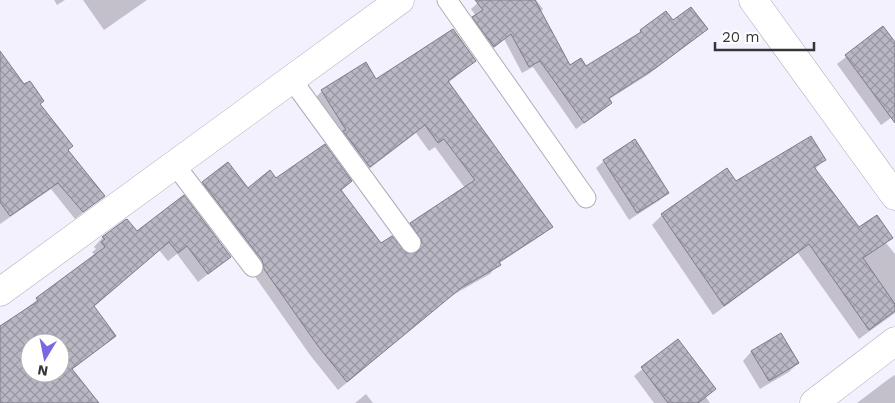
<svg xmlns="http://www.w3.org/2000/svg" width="895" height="403" font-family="'Work Sans',sans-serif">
<defs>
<pattern id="building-cross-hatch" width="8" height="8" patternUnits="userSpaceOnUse" patternTransform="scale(1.25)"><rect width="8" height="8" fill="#bab7c4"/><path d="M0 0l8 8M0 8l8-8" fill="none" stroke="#9896a0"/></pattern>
</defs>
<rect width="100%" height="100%" fill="#f4f1fe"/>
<g fill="#0003" fill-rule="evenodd">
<polygon points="54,0 65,0 57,5"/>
<polygon points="83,0 147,0 104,30"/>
<polygon points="481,0 536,0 543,9 540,12 569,67 586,68 634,38 641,31 673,22 706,29 649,74 608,100 603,109 576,129 533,67 522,73 504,39 487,53 467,24 476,16 471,9"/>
<polygon points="883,28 895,44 895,115 881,125 837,64"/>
<polygon points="0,53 39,104 67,150 104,196 75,219 51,189 0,224"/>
<polygon points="475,61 448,83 551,227 542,235 498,264 490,274 451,296 338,390 310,355 256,278 254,269 194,191 203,183 248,190 276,179 340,191 380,245 405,254 413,253 414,251 403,233 411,224 465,188 435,147 429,151 416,133 361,175 313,100 322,91"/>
<polygon points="824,160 814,170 859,228 891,238 886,243 895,254 895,313 859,339 798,253 713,315 652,225 662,215 735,183"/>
<polygon points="604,161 667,193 660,200 629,220 596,168"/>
<path d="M137,233L230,257L198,282L177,254L168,261L159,250L93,307L115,336L71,370L93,403H0V328L95,256L92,252L96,249L94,247L103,237ZM30,343H60V373H30Z"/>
<polygon points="780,334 798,363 789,372 760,389 743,361 751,352"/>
<polygon points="677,341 714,389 706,397 710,403 654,403 634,376"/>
<polygon points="895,375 895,403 857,403 890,378"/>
<polygon points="366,394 373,403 355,403"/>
</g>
<g fill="url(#building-cross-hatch)" stroke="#7e7c88" fill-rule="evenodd">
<polygon points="475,0 535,0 570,65 581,58 586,66 641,32 640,30 666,11 673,20 691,7 708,29 657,67 609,98 612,103 584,123 540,61 529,67 511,34 494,47 472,17 483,10"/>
<polygon points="883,26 895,42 895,123 845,55"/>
<polygon points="453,29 476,61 448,81 553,227 499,262 501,265 461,288 347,382 318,346 264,269 262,260 202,182 228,162 248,188 270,170 276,178 325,144 352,181 341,190 381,243 392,236 406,253 417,252 422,241 410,223 475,180 444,139 438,143 425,125 370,167 343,131 346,130 321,90 366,62 376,79"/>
<polygon points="0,51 24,84 30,81 44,101 40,104 73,146 68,150 105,196 83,212 58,183 10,216 0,202"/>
<polygon points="811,136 826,160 814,167 859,227 877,215 893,238 863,258 895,304 895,311 869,330 809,244 724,306 661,214 727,168 736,181"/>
<polygon points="635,139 669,193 637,213 603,160"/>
<path d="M184,195L231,257L208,274L187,246L178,253L169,242L94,306L116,336L72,369L99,403H0V326L38,301L36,298L105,247L101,242L105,239L102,237L125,220L127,219L137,231ZM30,343H60V373H30Z"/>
<polygon points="781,333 799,363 769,381 751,351"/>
<polygon points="678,339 716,389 698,403 668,403 641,367"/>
</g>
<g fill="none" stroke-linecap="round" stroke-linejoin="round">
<defs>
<g id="service">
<polyline points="447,0 586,198"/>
<polyline points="292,80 411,243"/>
<polyline points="175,165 253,267"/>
</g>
<g id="minor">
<polyline points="0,292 400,0"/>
<polyline points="814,403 895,341"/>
</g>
<polyline id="tertiary" points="753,0 895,196"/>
</defs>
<use href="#service" stroke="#b0adb9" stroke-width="21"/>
<use href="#minor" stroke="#b0adb9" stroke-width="29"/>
<use href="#tertiary" stroke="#b0adb9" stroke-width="29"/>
<use href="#service" stroke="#fff" stroke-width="19"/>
<use href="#minor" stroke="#fff" stroke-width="28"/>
<use href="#tertiary" stroke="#fff" stroke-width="28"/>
</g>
<g transform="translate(45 358) rotate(190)"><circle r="24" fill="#ffffff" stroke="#aeaeb0"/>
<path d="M0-4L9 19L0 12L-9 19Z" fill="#7e66e2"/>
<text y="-8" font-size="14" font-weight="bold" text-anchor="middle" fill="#353539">N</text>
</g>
<path d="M715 42v8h99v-8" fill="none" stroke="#353539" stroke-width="2.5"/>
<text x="722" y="42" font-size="15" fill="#353539" stroke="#ffffff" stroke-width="4" paint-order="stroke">20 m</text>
</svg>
